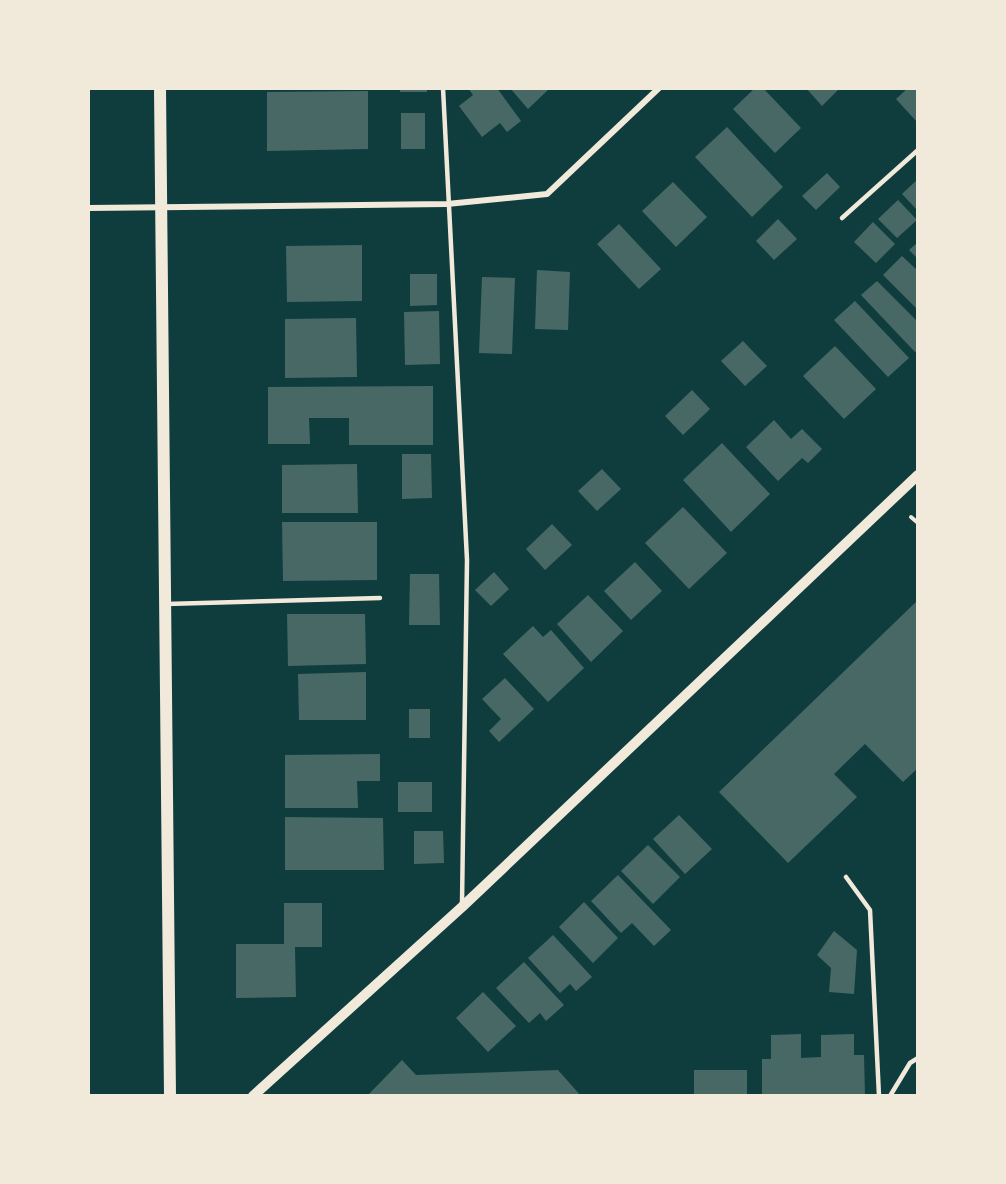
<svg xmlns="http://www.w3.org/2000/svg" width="1006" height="1184" font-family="Poppins,sans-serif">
<rect width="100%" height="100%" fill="#0f3d3e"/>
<g fill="#486865">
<rect x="400" y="88" width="27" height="4"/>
<polygon points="468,88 497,88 521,121 507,132 500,123 482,137 459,106 473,95"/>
<polygon points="510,88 550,88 528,109"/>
<polygon points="755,88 763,88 801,128 775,153 733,109"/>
<polygon points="806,88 840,88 822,106"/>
<polygon points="908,88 918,88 918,123 896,99"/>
<polygon points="368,91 368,149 267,151 267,92"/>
<rect x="401" y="113" width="24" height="36"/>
<polygon points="727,127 783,187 752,217 695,157"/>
<polygon points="827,173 840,187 816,210 802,196"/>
<polygon points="918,179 918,211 902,194"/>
<polygon points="673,182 707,217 676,247 642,211"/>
<polygon points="898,200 917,220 897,238 878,219"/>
<polygon points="778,219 797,239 774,260 756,241"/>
<polygon points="873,222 895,244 876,263 854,242"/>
<polygon points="619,224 661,269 639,289 597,244"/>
<polygon points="918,242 918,259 909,250"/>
<polygon points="362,245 362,301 287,302 286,246"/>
<polygon points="902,256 918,271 918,310 883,275"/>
<polygon points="537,270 570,272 568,330 535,329"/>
<polygon points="410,274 437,274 437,305 410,306"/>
<polygon points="482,277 515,278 512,354 479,353"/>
<polygon points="877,281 918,322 918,350 915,352 861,295"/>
<polygon points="855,301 909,358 888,377 834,320"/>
<polygon points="439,311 440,364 405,365 404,312"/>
<polygon points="356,318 357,377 285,378 285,319"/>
<polygon points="743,341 767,366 745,386 721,361"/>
<polygon points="835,346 876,389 844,419 803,376"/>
<polygon points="433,386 433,445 349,445 349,418 309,418 310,444 268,444 268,387"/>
<polygon points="692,390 710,409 683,435 665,416"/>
<polygon points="774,420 791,439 802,429 822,449 808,463 802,458 778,481 746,447"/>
<polygon points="722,443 770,494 731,532 683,480"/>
<polygon points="402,454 431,454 432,498 402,499"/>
<polygon points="357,464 358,513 282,513 282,465"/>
<polygon points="602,469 621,489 597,511 578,491"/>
<polygon points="683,507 727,553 689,589 645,543"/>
<polygon points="282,522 377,522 377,580 283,581"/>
<polygon points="552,524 572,545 545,570 526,549"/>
<polygon points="635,562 662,591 631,620 604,591"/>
<polygon points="494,572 509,589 491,606 475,590"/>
<polygon points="410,574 439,574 440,625 409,625"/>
<polygon points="588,595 623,631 591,662 557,624"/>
<polygon points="918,600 918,768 903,782 865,744 834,774 857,797 788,863 719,792"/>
<polygon points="287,614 365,614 366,664 288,666"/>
<polygon points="533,626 543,637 551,630 584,668 548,702 503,654"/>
<polygon points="366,672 366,720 299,720 298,674"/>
<polygon points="505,678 534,709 499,742 489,731 501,719 482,699"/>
<rect x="409" y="709" width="21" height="29"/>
<polygon points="380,754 380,781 357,781 358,808 285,808 285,755"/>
<rect x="398" y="782" width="34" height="30"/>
<polygon points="679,815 712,849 685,874 653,839"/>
<polygon points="285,817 383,818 384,870 285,870"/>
<polygon points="414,831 443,831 444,863 414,864"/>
<polygon points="648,845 680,877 653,904 621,871"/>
<polygon points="618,875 671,930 654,946 632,923 621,933 591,901"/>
<polygon points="584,902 618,938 593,963 559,927"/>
<polygon points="284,903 322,903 322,947 295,947 296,997 236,998 236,944 284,944"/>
<polygon points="834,931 857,950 854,994 829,992 831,968 817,955"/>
<polygon points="553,935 592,977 576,991 570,984 560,993 528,958"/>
<polygon points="524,962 564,1005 546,1021 540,1013 529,1023 496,988"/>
<polygon points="483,992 516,1026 488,1052 456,1018"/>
<polygon points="801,1034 801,1058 821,1057 821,1035 854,1034 854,1055 864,1055 865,1096 762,1096 762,1059 771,1059 771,1035"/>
<polygon points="402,1060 416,1075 558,1070 581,1096 367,1096"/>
<rect x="694" y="1070" width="53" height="26"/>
</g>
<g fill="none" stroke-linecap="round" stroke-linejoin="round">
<polyline stroke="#f1e9da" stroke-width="4" points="911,517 918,523"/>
<g stroke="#f1e9da" stroke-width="4.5">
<polyline points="443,88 467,560 462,904"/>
<polyline points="842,218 918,150"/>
<polyline points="166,604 380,598"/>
<polyline points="846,877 870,910 879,1096"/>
<polyline points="890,1096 910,1063 918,1058"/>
</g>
<polyline stroke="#f1e9da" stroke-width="6" points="88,208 447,204 547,194 659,88"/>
<polyline stroke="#f1e9da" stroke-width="10" points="253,1096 462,907 918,475"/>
<polyline stroke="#f1e9da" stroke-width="12" points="160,88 170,1096"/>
</g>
<rect width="1006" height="1184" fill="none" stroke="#f1e9da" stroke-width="180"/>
</svg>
